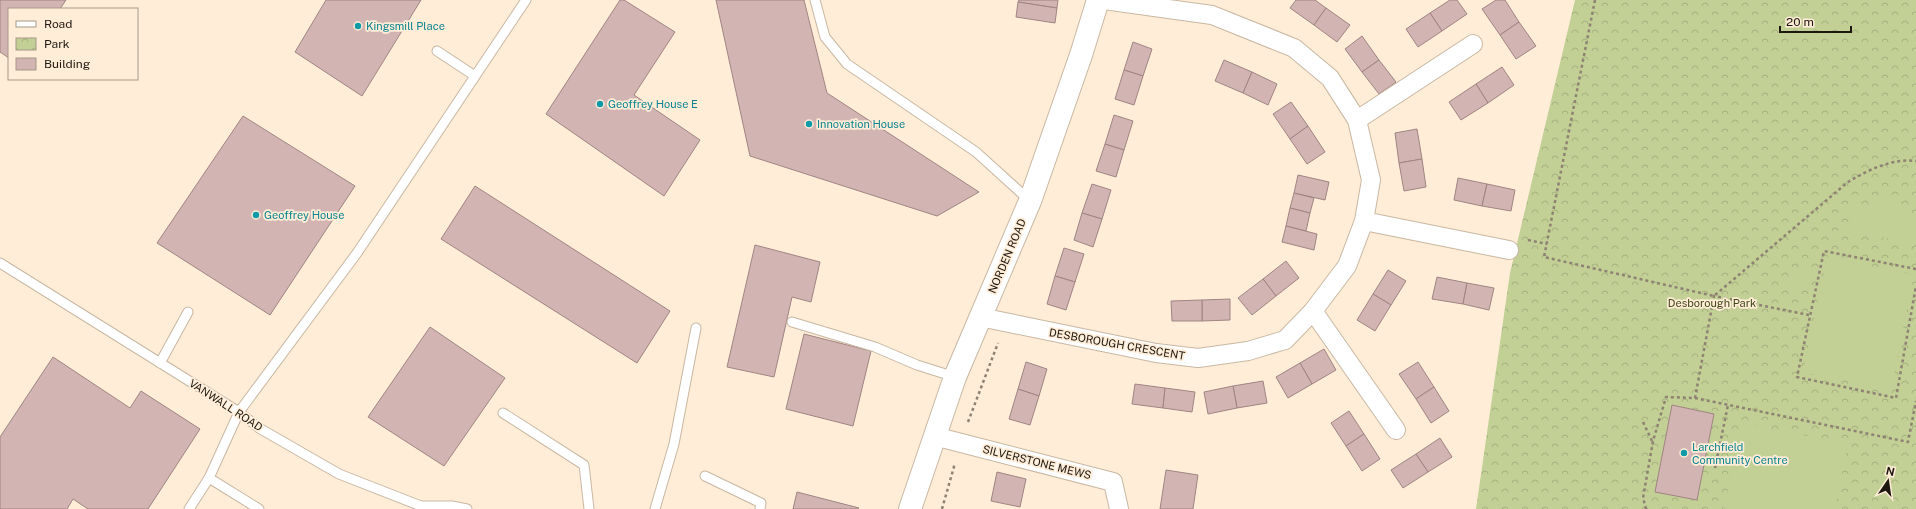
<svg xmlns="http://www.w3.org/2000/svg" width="1916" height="509" font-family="'Public Sans',sans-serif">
<defs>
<pattern id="park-crowns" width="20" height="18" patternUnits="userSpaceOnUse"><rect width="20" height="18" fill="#c2cf95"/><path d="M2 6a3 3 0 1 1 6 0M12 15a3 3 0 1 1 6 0" fill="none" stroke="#a6b17f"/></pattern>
</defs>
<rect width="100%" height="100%" fill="#ffedd8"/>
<polygon fill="url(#park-crowns)" points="1575,0 1916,0 1916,509 1476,509 1510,273"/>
<g fill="#c2cf95">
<polygon points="1888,199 1916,220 1916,241 1911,242 1847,232 1849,221 1846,211"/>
<polygon points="1827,257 1914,275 1891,390 1803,372"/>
<polygon points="1802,264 1810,273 1790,293 1781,284"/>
<polygon points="1741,423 1848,444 1835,509 1724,509"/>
</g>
<g fill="#d2b5b2" stroke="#a08482">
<polygon points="0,0 66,0 60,9 9,9 9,58 0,52"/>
<polygon points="326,0 421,0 362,96 295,52"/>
<polygon points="620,0 624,0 675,32 634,95 700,140 664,196 546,114"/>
<polygon points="716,0 804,0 827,93 979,192 937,216 750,156"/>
<polygon points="1019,0 1058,0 1057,8 1018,2"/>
<polygon points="1296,0 1315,0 1326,8 1314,25 1290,8"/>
<polygon points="1450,0 1457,0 1467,14 1442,31 1430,13"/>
<polygon points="1496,0 1505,0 1519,22 1500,35 1482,9"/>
<polygon points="1018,2 1057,8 1055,23 1016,17"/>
<polygon points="1326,8 1350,25 1337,42 1314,25"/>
<polygon points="1430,13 1442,31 1418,47 1406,29"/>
<polygon points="1519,22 1536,46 1516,59 1500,35"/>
<polygon points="1362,36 1379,60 1362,72 1345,49"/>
<polygon points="1133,42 1152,49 1143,76 1124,70"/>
<polygon points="1224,60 1252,72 1243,93 1215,81"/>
<polygon points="1379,60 1396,82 1379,94 1362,72"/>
<polygon points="1502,67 1514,85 1488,103 1476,84"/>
<polygon points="1124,70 1143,76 1134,105 1115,99"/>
<polygon points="1252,72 1277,84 1268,105 1243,93"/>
<polygon points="1476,84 1488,103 1461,120 1449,102"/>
<polygon points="1291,102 1308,126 1290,139 1273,114"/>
<polygon points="1114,115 1133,121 1124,150 1105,144"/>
<polygon points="243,116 355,186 270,315 157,243"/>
<polygon points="1308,126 1325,152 1307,164 1290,139"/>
<polygon points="1417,129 1422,159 1399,163 1395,133"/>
<polygon points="1105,144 1124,150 1116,177 1096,171"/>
<polygon points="1422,159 1426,187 1404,191 1399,163"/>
<polygon points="1298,175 1329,182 1325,200 1294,193"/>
<polygon points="1458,178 1487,184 1482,206 1454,200"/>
<polygon points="1092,184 1111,190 1102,219 1082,213"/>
<polygon points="1487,184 1515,190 1511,211 1482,206"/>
<polygon points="475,186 670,311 637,363 441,239"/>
<polygon points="1294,193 1314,198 1310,213 1290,208"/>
<polygon points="1290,208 1310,213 1306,231 1286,226"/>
<polygon points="1082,213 1102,219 1093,247 1074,240"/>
<polygon points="1286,226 1317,234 1314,250 1282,242"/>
<polygon points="755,245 820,262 811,302 792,297 774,377 727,367"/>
<polygon points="1064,248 1084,254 1075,282 1055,276"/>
<polygon points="1286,261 1299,278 1276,296 1263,279"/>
<polygon points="1388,270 1406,281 1391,305 1373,294"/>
<polygon points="1055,276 1075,282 1066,310 1047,304"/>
<polygon points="1437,277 1467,283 1463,304 1432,299"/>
<polygon points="1263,279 1276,296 1252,315 1238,298"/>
<polygon points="1467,283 1494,288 1489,310 1463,304"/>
<polygon points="1373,294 1391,305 1375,331 1357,320"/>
<polygon points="1230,299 1230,320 1202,321 1202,300"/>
<polygon points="1202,300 1202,321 1172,321 1171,301"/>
<polygon points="430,327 505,378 444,466 368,417"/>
<polygon points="804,334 871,351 853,426 786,409"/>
<polygon points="1324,349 1336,370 1312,384 1300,363"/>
<polygon points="53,357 130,408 141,391 200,429 148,509 88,509 73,499 67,509 0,509 0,437"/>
<polygon points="1026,362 1047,369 1039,396 1018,389"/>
<polygon points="1418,362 1434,387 1416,399 1399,374"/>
<polygon points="1300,363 1312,384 1288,398 1276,377"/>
<polygon points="1263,381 1267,403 1237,408 1233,386"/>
<polygon points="1135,384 1165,388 1163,408 1132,404"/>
<polygon points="1233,386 1237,408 1208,414 1204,392"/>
<polygon points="1434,387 1449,411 1431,423 1416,399"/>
<polygon points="1165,388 1195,392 1192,412 1163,408"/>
<polygon points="1018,389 1039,396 1030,425 1009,419"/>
<polygon points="1672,405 1714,414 1697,500 1655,492"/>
<polygon points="1349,411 1364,434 1346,446 1331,423"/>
<polygon points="1364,434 1380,459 1362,471 1346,446"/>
<polygon points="1440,438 1452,457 1428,472 1416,454"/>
<polygon points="1416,454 1428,472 1403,488 1391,470"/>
<polygon points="1166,470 1198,475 1193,509 1160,509"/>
<polygon points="997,472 1026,479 1020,507 991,501"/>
<polygon points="797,492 859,508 858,509 793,509"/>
</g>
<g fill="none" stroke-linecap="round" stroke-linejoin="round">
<defs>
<g id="service">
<polyline points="815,0 825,37 847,64 976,152 1029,200"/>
<polyline points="437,51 475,76"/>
<polyline points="0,263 239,412 259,428 339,474 421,506 452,506 467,509"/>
<polyline points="792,322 875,347 917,365 955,377"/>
<polyline points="160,363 188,312"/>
<polyline points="503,413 584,465 589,509"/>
<polyline points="705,476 761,503 760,509"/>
<polyline points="209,478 259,509"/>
<polyline points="189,509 209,478 239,412 357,253 526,0"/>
<polyline points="655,509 674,444 696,328"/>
</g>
<g id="minor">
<polyline points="1357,120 1473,44"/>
<polyline points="1364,221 1509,250"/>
<polyline points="1313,311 1396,430"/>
<polyline points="980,317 1156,353 1198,358 1248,351 1285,340 1313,311 1347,266 1364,221 1371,180 1357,120 1330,78 1294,48 1212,15 1104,0"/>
<polyline points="934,436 1113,482 1119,509"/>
</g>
<polyline id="tertiary" points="910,509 955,377 1030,201 1081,55 1098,0"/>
</defs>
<use href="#service" stroke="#c8b7a2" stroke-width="11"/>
<use href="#minor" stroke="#c8b7a2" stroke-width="20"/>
<use href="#tertiary" stroke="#c8b7a2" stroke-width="24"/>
<g stroke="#8e8273" stroke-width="2.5" stroke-dasharray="3 3" stroke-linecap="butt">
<path d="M1595,0L1544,257L1714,296L1848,182C1868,170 1892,158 1916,161"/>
<polyline points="1528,240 1547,244"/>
<polyline points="1916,269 1824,251 1797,377 1896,398 1916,286"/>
<polyline points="1695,398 1908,442 1916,401"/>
<polyline points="968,422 998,343"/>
<polyline points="1643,422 1652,441"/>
<polyline points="1715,468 1728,405"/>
<polyline points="942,509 955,463"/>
<polyline points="1646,509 1643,498 1653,441 1666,397 1695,398 1714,296 1809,315"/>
</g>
<use href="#service" stroke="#fff" stroke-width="9"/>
<use href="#minor" stroke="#fff" stroke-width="18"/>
<use href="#tertiary" stroke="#fff" stroke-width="22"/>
</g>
<g fill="#0f9aa8" stroke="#ffedd8" stroke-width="1.5">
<circle cx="358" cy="26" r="4"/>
<circle cx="600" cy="104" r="4"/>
<circle cx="809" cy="124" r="4"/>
<circle cx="256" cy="215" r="4"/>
<circle cx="1684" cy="453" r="4"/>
</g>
<g text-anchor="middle" stroke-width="3.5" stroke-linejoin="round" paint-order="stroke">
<g font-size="11" fill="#0d838f" stroke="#ffedd8" text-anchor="start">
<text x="366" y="30">Kingsmill Place</text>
<text x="608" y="108">Geoffrey House E</text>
<text x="817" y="128">Innovation House</text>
<text x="264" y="219">Geoffrey House</text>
<text x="1692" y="451">Larchfield<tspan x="1692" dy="13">Community Centre</tspan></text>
</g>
<g font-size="11" fill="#1d170f" stroke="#ffedd8">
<text transform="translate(1007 256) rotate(-67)" y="4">NORDEN ROAD</text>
<text transform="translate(1117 344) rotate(10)" y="4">DESBOROUGH CRESCENT</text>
<text transform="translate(226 405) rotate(33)" y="4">VANWALL ROAD</text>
<text transform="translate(1037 462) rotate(14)" y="4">SILVERSTONE MEWS</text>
</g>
<g font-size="11" fill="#3c4515" stroke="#ffedd8">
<text x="1712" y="307">Desborough Park</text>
</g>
</g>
<rect x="8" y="8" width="130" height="72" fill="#ffedd8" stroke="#a59788"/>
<rect x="16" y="21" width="20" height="6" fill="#ffffff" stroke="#a59788"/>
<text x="44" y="28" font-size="12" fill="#1d170f">Road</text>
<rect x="16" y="38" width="20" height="12" fill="url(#park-crowns)" stroke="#a59788"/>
<text x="44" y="48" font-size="12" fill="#1d170f">Park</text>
<rect x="16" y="58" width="20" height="12" fill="#d2b5b2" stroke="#a59788"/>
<text x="44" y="68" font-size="12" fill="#1d170f">Building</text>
<g transform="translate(1888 481) rotate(13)" stroke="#ffedd8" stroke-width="3" paint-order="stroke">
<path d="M0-3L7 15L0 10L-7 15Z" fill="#1d170f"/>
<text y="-6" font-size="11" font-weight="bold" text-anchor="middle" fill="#1d170f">N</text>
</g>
<path d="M1780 26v6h71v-6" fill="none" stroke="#1d170f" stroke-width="2"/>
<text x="1786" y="26" font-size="12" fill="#1d170f" stroke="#ffedd8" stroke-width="3" paint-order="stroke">20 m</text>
</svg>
